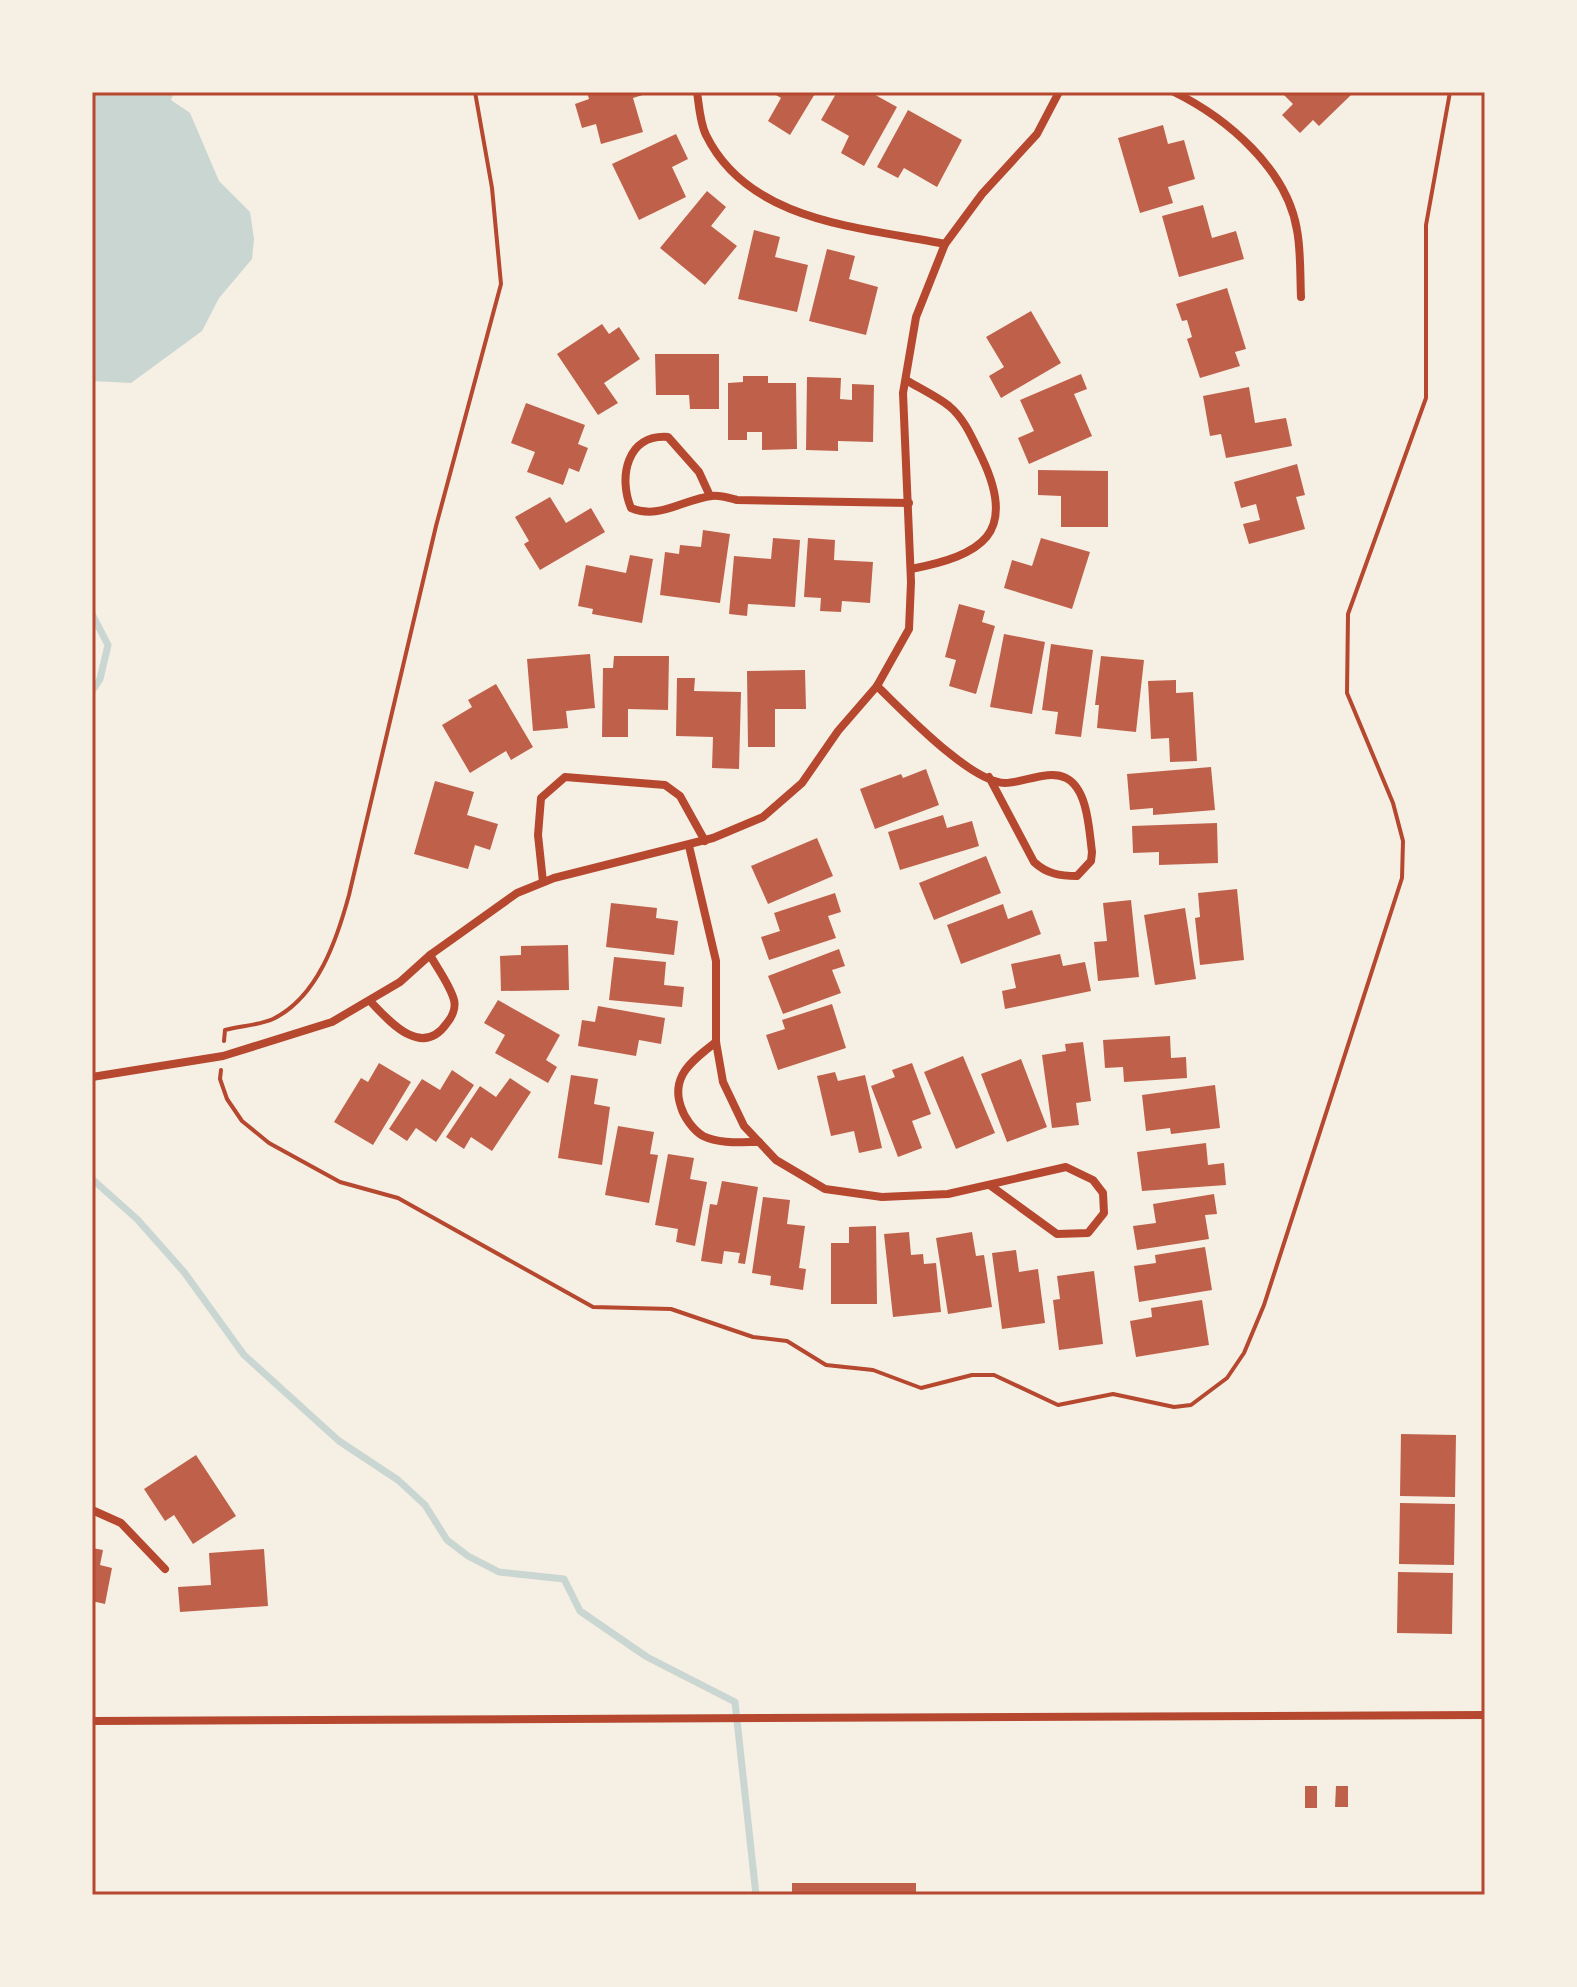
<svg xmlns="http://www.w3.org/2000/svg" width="1577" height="1987" font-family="'Public Sans',sans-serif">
<rect width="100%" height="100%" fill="#f6efe4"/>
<polygon fill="#c9d6d2" points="92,92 174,92 171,100 190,113 219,181 250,212 254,239 252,259 219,298 202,331 131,383 92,381"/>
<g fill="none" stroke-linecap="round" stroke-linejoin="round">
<g stroke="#c9d6d2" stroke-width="7">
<polyline points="92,614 108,645 100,679 92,691"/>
<polyline points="92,1179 137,1219 184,1272 244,1355 339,1441 398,1480 425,1505 447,1540 468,1556 499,1572 564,1579 580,1611 647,1657 735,1702 756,1895"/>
</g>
</g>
<g fill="#bf614a">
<polygon points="587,92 652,92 633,98 643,132 601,144 596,124 582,128 575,104 589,99"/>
<polygon points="771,92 816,92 790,135 768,121 781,98"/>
<polygon points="837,92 870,92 897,107 864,166 841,153 849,136 821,120"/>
<polygon points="1281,92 1348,92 1351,95 1319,126 1313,120 1300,133 1282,115 1293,104"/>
<polygon points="908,110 962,140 937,187 904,168 898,178 877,167"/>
<polygon points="1163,125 1168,144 1184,140 1195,179 1168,187 1173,203 1140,213 1118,138"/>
<polygon points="676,134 688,159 672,167 686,197 639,220 612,164"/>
<polygon points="707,191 726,207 711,226 737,246 705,285 660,248"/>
<polygon points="1203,205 1212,238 1236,231 1244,259 1179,277 1162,216"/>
<polygon points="754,230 780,237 775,257 808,265 797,312 738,299"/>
<polygon points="827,249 855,256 849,279 878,287 866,335 809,321"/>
<polygon points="1227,288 1246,349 1235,352 1240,366 1200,378 1187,339 1192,337 1187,320 1182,321 1176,304"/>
<polygon points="1031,311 1061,363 1001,398 989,376 1004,367 986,337"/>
<polygon points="602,324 609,334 619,327 640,359 604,383 618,403 598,415 557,354"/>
<polygon points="655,354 719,354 719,409 690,409 689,395 656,395"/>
<polygon points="1081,374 1087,389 1074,394 1092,436 1029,464 1018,438 1034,431 1020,400"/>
<polygon points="743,376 768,376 768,383 796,383 797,449 762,450 762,432 747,432 747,440 728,440 728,383 743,382"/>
<polygon points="807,377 841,378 840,399 852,400 852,384 874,385 873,442 838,441 838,451 806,450"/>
<polygon points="1249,387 1255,423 1286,418 1292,446 1226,458 1221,434 1210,436 1203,396"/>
<polygon points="526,403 585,425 578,444 588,448 579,472 569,468 563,485 527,472 535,452 511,443"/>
<polygon points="1297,464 1305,495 1296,497 1305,529 1249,544 1243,524 1260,520 1256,504 1241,508 1234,482"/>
<polygon points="1038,470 1108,471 1108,527 1061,527 1061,496 1038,495"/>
<polygon points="550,497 566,523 591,508 605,532 540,570 524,544 529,541 515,517"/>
<polygon points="703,530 730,534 720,603 660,595 665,552 679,554 680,545 701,547"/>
<polygon points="773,538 800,540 795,607 748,604 747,616 729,614 734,556 771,559"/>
<polygon points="808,538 835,540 834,560 873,562 870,603 842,601 841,612 820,611 821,598 804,597"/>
<polygon points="1041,538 1090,552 1072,609 1004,588 1012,560 1032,566"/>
<polygon points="630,555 653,559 642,623 592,614 593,609 578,606 586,565 626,573"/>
<polygon points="959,604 985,611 982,622 995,626 976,694 949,686 956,660 945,657"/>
<polygon points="1004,634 1045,642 1032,714 990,707"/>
<polygon points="1051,644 1093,650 1081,737 1055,734 1058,712 1042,710"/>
<polygon points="590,654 595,708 566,711 568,728 533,731 527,659"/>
<polygon points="614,656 669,656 668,710 628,709 628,737 602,737 603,668 613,668"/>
<polygon points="1101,656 1144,660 1136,732 1097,728 1099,705 1095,705"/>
<polygon points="805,670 806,709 775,709 775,747 748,747 747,671"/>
<polygon points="677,678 695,678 694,691 741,692 739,769 712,768 713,737 676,736"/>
<polygon points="1176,680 1176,693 1193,692 1197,761 1170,762 1169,738 1151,739 1148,681"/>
<polygon points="496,684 533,747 511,760 506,751 470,773 442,725 472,707 468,700"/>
<polygon points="1211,767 1215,810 1153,815 1153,808 1130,810 1127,774"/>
<polygon points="926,769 939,805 875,829 860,789 901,774 903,778"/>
<polygon points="435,781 474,792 467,815 498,824 490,850 475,845 468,869 414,854"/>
<polygon points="943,815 947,828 972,821 979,846 900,870 888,832"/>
<polygon points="1217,823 1218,863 1159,865 1159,852 1133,853 1132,826"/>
<polygon points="817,838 833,876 768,904 751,866"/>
<polygon points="986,856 1001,893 934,920 919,883"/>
<polygon points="1237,889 1244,960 1200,965 1195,918 1200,917 1198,893"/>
<polygon points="835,893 841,912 828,916 836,938 769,960 761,937 780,931 774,913"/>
<polygon points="1131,900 1139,977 1098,981 1094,942 1107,941 1103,903"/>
<polygon points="611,903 657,908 656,918 678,921 674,955 606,947"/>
<polygon points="1003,904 1008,919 1032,910 1041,934 961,964 947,925"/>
<polygon points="1185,908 1196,979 1155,985 1144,915"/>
<polygon points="568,945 569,990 501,991 500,956 521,955 521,946"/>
<polygon points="839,949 845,966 832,970 841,993 783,1014 768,976"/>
<polygon points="1060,954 1063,966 1085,962 1091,991 1005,1009 1002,991 1016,988 1011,964"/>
<polygon points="614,957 666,962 664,985 684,987 682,1007 609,1000"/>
<polygon points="498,1000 560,1035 546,1060 557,1067 548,1083 495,1053 505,1035 484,1023"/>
<polygon points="832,1004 846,1048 778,1070 766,1035 785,1029 782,1020"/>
<polygon points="598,1006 665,1018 661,1044 639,1040 636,1056 578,1046 582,1020 595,1022"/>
<polygon points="1170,1036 1171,1058 1186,1057 1187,1078 1124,1082 1123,1067 1105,1068 1103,1040"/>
<polygon points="1083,1042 1091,1101 1076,1103 1079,1125 1052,1128 1042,1055 1066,1051 1065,1044"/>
<polygon points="963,1056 995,1133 956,1149 924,1072"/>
<polygon points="1021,1059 1047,1127 1007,1142 981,1074"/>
<polygon points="379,1063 411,1082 373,1145 334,1122 361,1078 368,1082"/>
<polygon points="912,1063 931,1114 912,1121 922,1148 898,1157 871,1086 895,1077 892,1070"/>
<polygon points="452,1070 474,1085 436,1142 416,1128 407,1141 389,1129 422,1079 440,1090"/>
<polygon points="835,1072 838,1081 865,1075 882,1148 859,1153 854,1131 831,1136 817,1076"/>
<polygon points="571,1075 598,1079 594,1104 610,1107 602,1165 558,1158"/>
<polygon points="510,1078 531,1092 492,1151 471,1137 464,1149 446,1137 480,1086 496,1097"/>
<polygon points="1215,1085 1220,1128 1171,1134 1170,1128 1146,1131 1142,1095"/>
<polygon points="618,1126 654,1132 650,1154 658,1155 649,1203 605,1195"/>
<polygon points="1206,1143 1208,1165 1224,1163 1226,1185 1142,1191 1137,1152"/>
<polygon points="668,1154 694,1158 690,1179 707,1182 695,1246 676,1242 678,1229 655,1225"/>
<polygon points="722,1181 758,1187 745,1264 738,1263 740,1253 724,1251 722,1264 701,1261 710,1204 717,1205"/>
<polygon points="1214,1194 1217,1214 1205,1215 1209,1239 1137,1250 1133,1226 1156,1223 1153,1204"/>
<polygon points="763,1197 790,1200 787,1224 805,1226 799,1268 806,1269 803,1290 770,1285 771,1276 752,1273"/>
<polygon points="876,1226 877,1304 831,1304 831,1243 849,1243 849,1227"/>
<polygon points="909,1232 911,1255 923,1254 924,1264 936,1263 941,1312 893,1317 884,1234"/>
<polygon points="972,1232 976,1256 984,1255 992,1307 948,1314 936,1238"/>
<polygon points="1205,1247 1212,1290 1139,1302 1134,1266 1156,1263 1155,1255"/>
<polygon points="1016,1250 1019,1272 1038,1269 1045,1323 1002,1329 992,1253"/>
<polygon points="1094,1271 1103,1344 1059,1350 1053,1300 1060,1299 1057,1276"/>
<polygon points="1202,1300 1209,1345 1136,1357 1130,1321 1152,1317 1151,1308"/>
<polygon points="1401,1434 1456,1435 1455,1497 1400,1496"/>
<polygon points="196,1455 236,1516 193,1544 174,1515 165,1521 144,1489"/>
<polygon points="1400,1503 1455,1504 1454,1565 1399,1564"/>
<polygon points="92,1548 103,1550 100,1565 112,1568 105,1604 92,1601"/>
<polygon points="264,1549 268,1606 180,1612 178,1587 211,1585 209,1553"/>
<polygon points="1398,1572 1453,1573 1452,1634 1397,1633"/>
<rect x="1305" y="1786" width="12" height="22"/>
<polygon points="1336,1786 1348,1786 1348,1807 1335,1807"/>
<rect x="792" y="1883" width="124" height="12"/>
</g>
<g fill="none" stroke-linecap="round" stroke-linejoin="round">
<g stroke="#b5482f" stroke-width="4">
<path d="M224,1041L225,1030C240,1026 260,1025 273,1019C318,997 337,939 349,895L436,526L501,284L492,188L475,92"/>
<polyline points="221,1070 220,1079 227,1099 242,1121 269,1143 340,1182 398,1198 593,1307 671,1309 753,1337 787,1341 826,1365 873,1370 921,1388 972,1375 994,1375 1058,1405 1113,1394 1174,1407 1191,1405 1227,1378 1244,1353 1264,1305 1402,878 1403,841 1393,803 1347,693 1348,614 1426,398 1426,225 1450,92"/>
</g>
<g stroke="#b5482f" stroke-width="8">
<path d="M697,92C699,105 700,123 706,135C749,223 862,227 945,244"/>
<path d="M1174,92C1227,118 1287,169 1297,230C1301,251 1300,275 1301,297"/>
<path d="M906,380C919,388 936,396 949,406C965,419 973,440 982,458C1018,534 982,555 911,569"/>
<path d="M710,496L699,472L668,437C627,434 618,477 631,508C659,520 684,499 712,496C720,495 729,498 737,500L909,503"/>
<path d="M877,686C903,711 970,782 1005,783C1023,783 1049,769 1066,778C1088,789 1089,830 1092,852L1091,861L1077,876C1060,876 1047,874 1034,862L989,777"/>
<polyline points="689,846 716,961 716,1042 723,1082 744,1126 776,1160 825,1189 882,1197 948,1194 1066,1167 1093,1180 1103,1193 1104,1213 1088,1233 1057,1234 991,1186"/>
<polyline points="543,882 538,835 541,798 565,777 665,785 680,796 705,841"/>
<path d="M371,1002C390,1022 422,1059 447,1023C452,1017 456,1008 454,1000C450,985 437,968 430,955"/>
<path d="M716,1042C693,1060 670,1076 681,1107C684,1117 693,1130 703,1136C719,1144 742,1142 759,1142"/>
<polyline points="92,1077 223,1056 332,1022 400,982 430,955 517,893 554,878 713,838 763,817 802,783 838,731 877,686 909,629 911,582 903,393 916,317 945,244 982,194 1037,134 1059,92"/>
<polyline points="92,1510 121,1523 165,1569"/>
<polyline points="92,1721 1485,1715"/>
</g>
</g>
<rect width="1577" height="1987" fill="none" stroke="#f6efe4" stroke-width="188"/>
<rect x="94" y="94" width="1389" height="1799" fill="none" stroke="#b5482f" stroke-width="3"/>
</svg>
